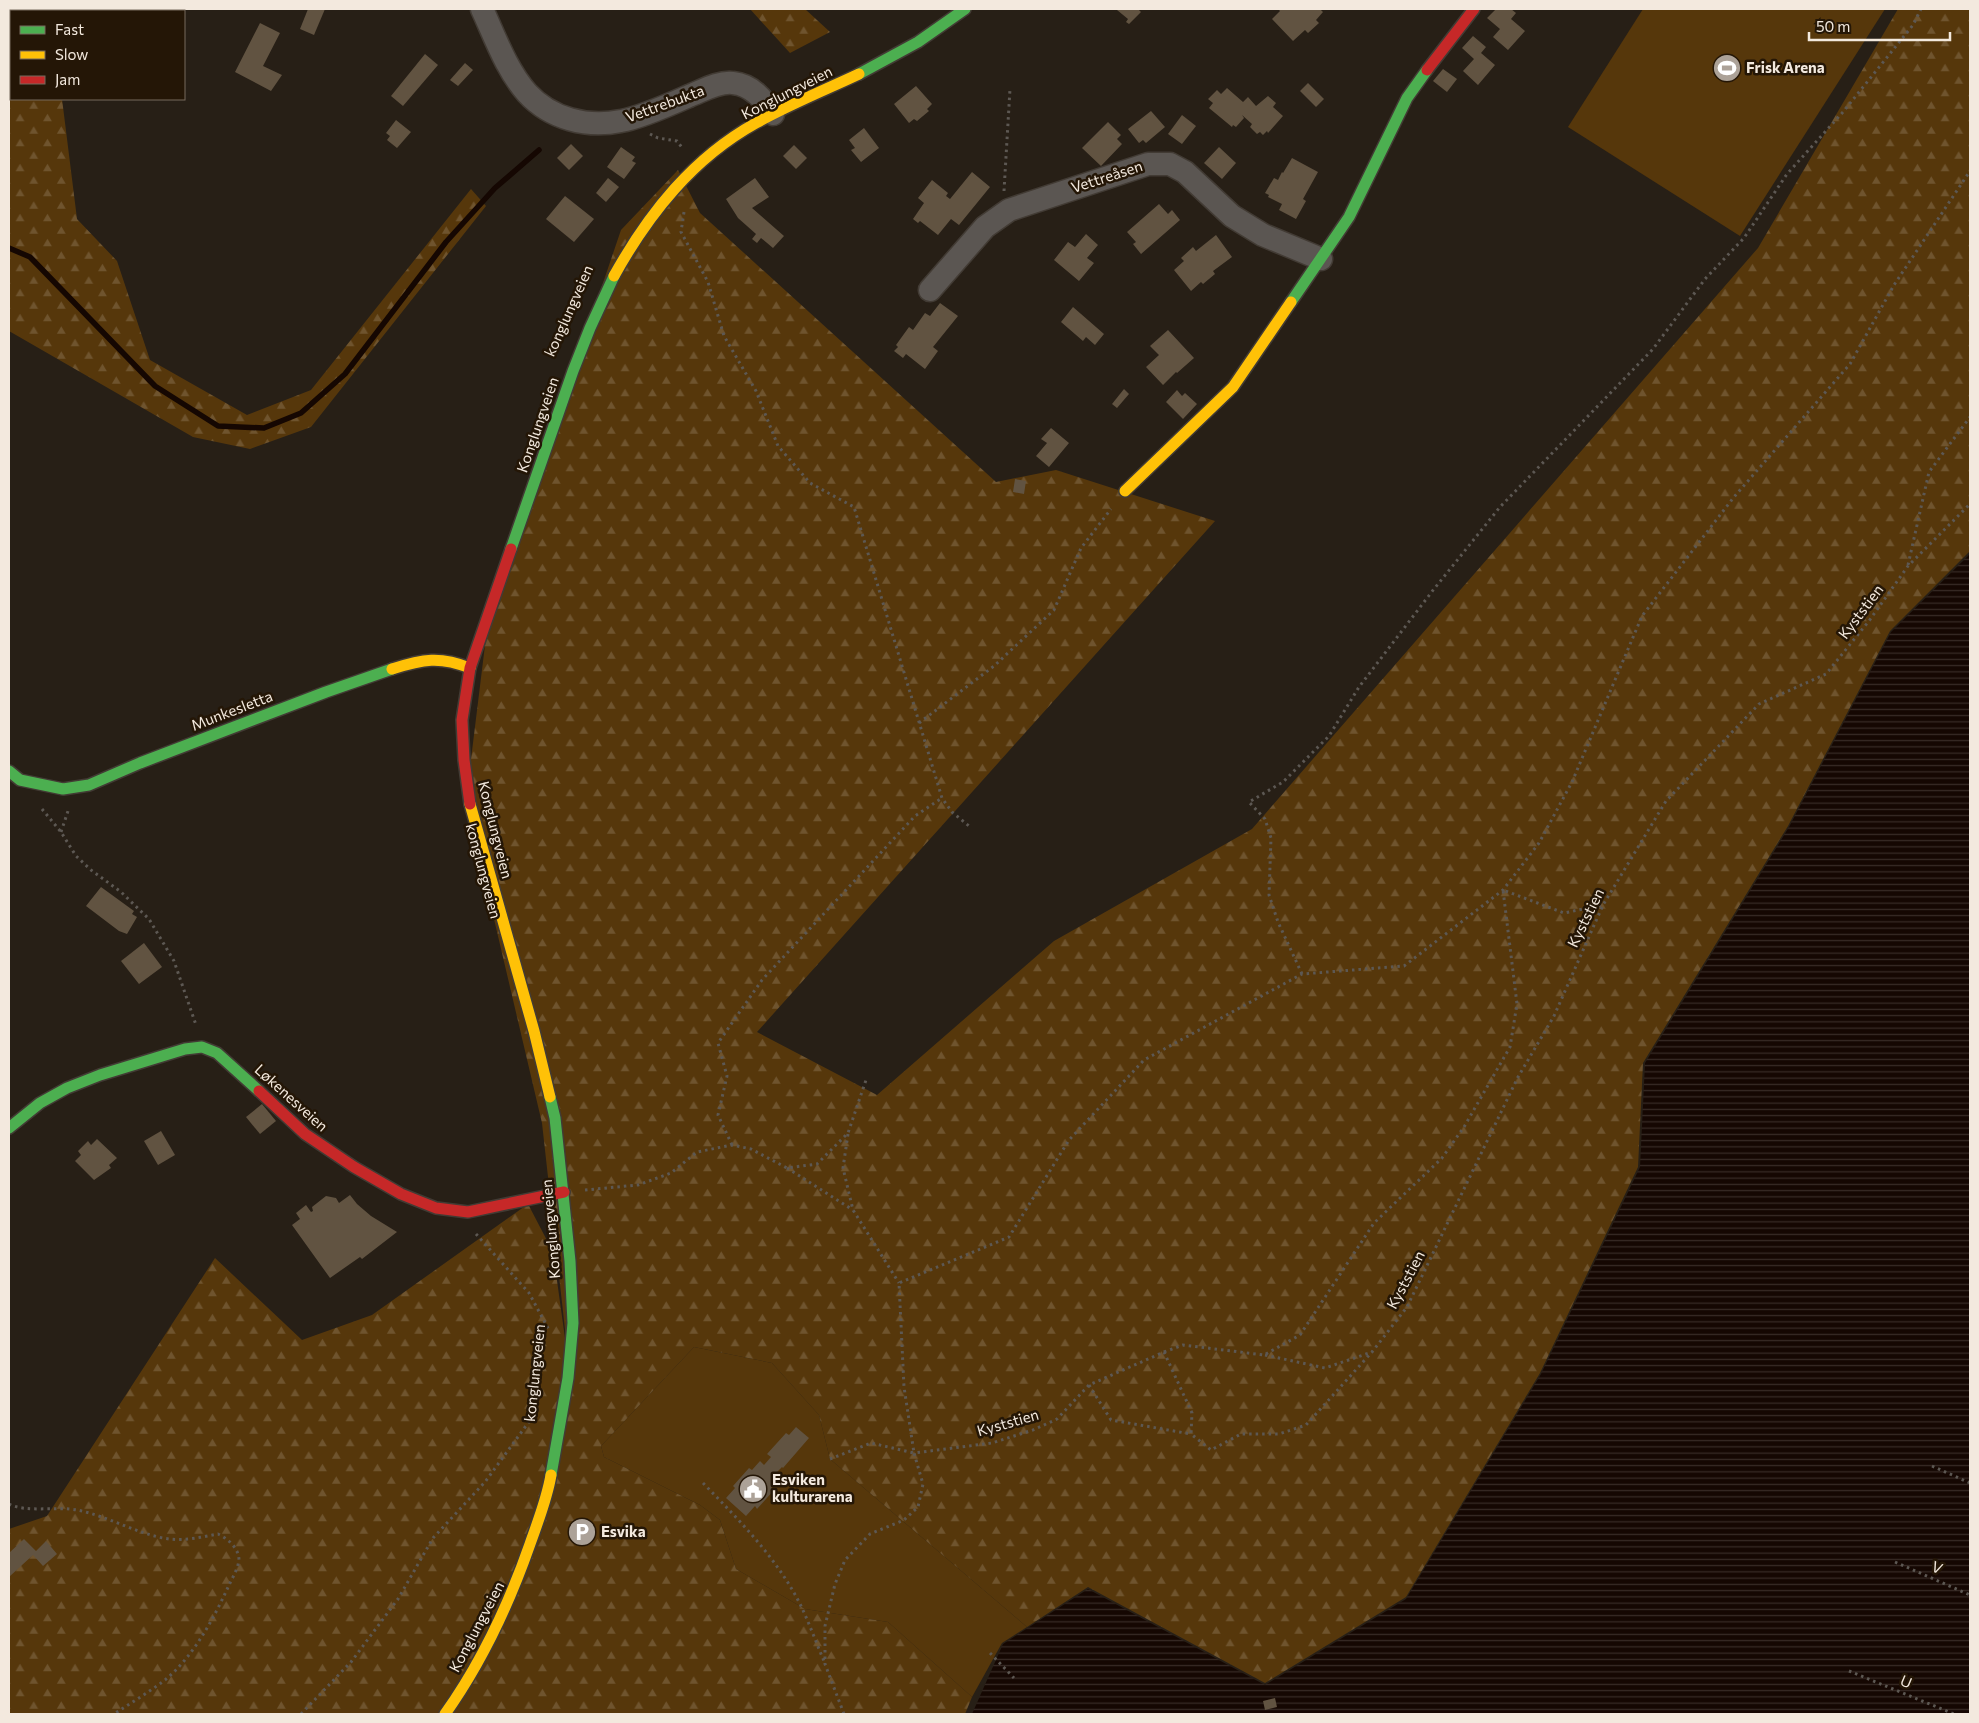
<svg xmlns="http://www.w3.org/2000/svg" width="1979" height="1723" font-family="Commissioner,sans-serif">
<defs>
<pattern id="forest-firs" width="22" height="20" patternUnits="userSpaceOnUse" patternTransform="scale(1.25)"><rect width="22" height="20" fill="#56370b"/><path d="M5 1l3.5 6h-7zM16 11l3.5 6h-7z" fill="#6f542e"/></pattern>
<pattern id="water-rules" width="6" height="5" patternUnits="userSpaceOnUse" patternTransform="scale(1.25)"><rect width="6" height="5" fill="#150702"/><path d="M0 2.5h6" fill="none" stroke="#382b26"/></pattern>
</defs>
<rect width="100%" height="100%" fill="#271f16"/>
<g fill="#56370b">
<polygon points="1643,9 1885,9 1740,236 1568,127"/>
<polygon points="694,1347 772,1363 819,1415 830,1459 1027,1627 1002,1643 972,1697 888,1622 805,1609 736,1569 720,1520 700,1505 604,1457 601,1446"/>
</g>
<g fill="url(#forest-firs)">
<polygon points="750,9 805,9 830,32 790,53"/>
<polygon points="1898,9 1970,9 1970,551 1890,631 1788,826 1643,1063 1638,1167 1540,1373 1406,1597 1265,1683 1088,1587 1027,1627 830,1459 819,1415 772,1363 694,1347 601,1446 604,1457 700,1505 720,1520 736,1569 805,1609 888,1622 972,1697 965,1714 9,1714 9,1529 47,1516 215,1258 302,1340 372,1315 528,1204 553,1252 570,1374 542,1123 466,800 488,621 621,230 678,170 700,213 996,482 1056,470 1215,521 757,1032 877,1095 1054,941 1252,829 1758,248"/>
<polygon points="9,13 11,14 11,99 62,99 77,219 117,261 150,360 247,415 311,390 471,189 486,206 311,427 250,449 193,437 9,331"/>
</g>
<polygon fill="url(#water-rules)" points="1970,554 1970,1714 972,1714 1003,1644 1088,1589 1265,1685 1406,1599 1541,1374 1640,1167 1645,1063 1789,827 1891,632"/>
<g fill="none" stroke-linecap="round" stroke-linejoin="round">
<polyline stroke="#150702" stroke-width="5.5" points="9,248 30,257 155,386 218,426 264,428 301,413 345,374 446,242 495,188 539,150"/>
</g>
<g fill="#615341">
<polygon points="308,9 325,9 314,35 300,29"/>
<polygon points="1118,9 1138,9 1141,12 1129,24 1126,22 1128,19 1117,10"/>
<polygon points="1278,9 1320,9 1323,12 1316,20 1319,23 1308,33 1305,30 1293,41 1272,19 1280,11"/>
<polygon points="1496,9 1511,9 1516,13 1511,19 1525,31 1508,50 1493,37 1500,29 1487,18"/>
<polygon points="260,23 280,33 263,66 282,75 271,91 235,72"/>
<polygon points="1473,36 1486,47 1481,53 1495,65 1478,85 1463,71 1474,59 1462,48"/>
<polygon points="425,54 438,65 403,106 391,96"/>
<polygon points="465,63 473,70 458,86 450,80"/>
<polygon points="1443,69 1457,79 1447,92 1433,81"/>
<polygon points="1308,83 1324,99 1316,107 1300,91"/>
<polygon points="916,86 932,104 927,109 929,111 917,121 914,119 909,123 894,104"/>
<polygon points="1227,88 1243,102 1248,97 1256,106 1268,96 1276,103 1273,107 1283,116 1268,133 1267,131 1263,135 1260,132 1257,134 1250,127 1252,124 1242,115 1244,118 1236,127 1233,125 1232,127 1209,108 1213,103 1208,99 1217,90 1221,94"/>
<polygon points="1151,111 1165,127 1146,143 1143,140 1139,143 1128,129"/>
<polygon points="1182,115 1196,126 1182,144 1168,134"/>
<polygon points="396,120 411,132 397,148 387,140 390,136 386,133"/>
<polygon points="1108,122 1121,135 1117,139 1122,144 1101,166 1082,148"/>
<polygon points="864,128 879,148 861,162 851,150 855,148 849,140"/>
<polygon points="571,144 583,156 569,170 557,158"/>
<polygon points="794,145 807,158 796,169 783,156"/>
<polygon points="621,147 635,157 632,161 636,163 624,179 607,167"/>
<polygon points="1219,147 1236,163 1222,179 1204,163"/>
<polygon points="1292,158 1318,172 1303,199 1306,201 1296,219 1279,210 1282,204 1268,197 1269,195 1265,193 1274,178 1278,180 1282,172 1283,173"/>
<polygon points="972,172 990,187 959,225 951,219 938,235 920,221 918,223 913,219 924,203 918,198 932,180 948,193 946,196 950,199"/>
<polygon points="608,178 619,187 606,202 596,193"/>
<polygon points="755,178 769,197 752,208 784,236 773,248 761,238 757,243 752,239 756,234 738,218 726,199"/>
<polygon points="565,196 594,219 574,242 546,219"/>
<polygon points="1159,204 1168,214 1172,210 1180,220 1141,254 1133,244 1136,242 1127,232"/>
<polygon points="1086,234 1098,245 1087,258 1094,263 1079,281 1054,260 1068,242 1075,247"/>
<polygon points="1216,235 1232,257 1213,271 1215,274 1203,284 1201,282 1191,291 1174,270 1184,261 1181,258 1193,247 1196,251"/>
<polygon points="940,303 958,316 933,347 938,351 925,369 906,354 903,358 894,351 898,347 896,345 909,327 913,330 925,313 930,316"/>
<polygon points="1073,307 1104,334 1095,345 1086,337 1083,341 1061,322"/>
<polygon points="1168,330 1194,358 1177,373 1176,372 1163,385 1146,367 1159,355 1150,346"/>
<polygon points="1124,389 1129,394 1117,408 1112,404"/>
<polygon points="1177,390 1182,396 1185,393 1197,404 1183,419 1166,402"/>
<polygon points="1051,428 1069,443 1049,467 1036,456 1047,443 1041,439"/>
<polygon points="1015,479 1026,481 1024,494 1013,492"/>
<polygon points="101,887 134,911 132,914 137,917 127,934 119,931 86,906"/>
<polygon points="144,943 162,967 139,984 121,961"/>
<polygon points="262,1104 276,1121 260,1134 246,1117"/>
<polygon points="161,1131 175,1155 158,1165 144,1141"/>
<polygon points="97,1139 117,1158 109,1165 111,1168 94,1180 75,1161 81,1155 78,1151 88,1141 91,1145"/>
<polygon points="350,1195 357,1204 371,1216 397,1232 362,1259 360,1257 330,1278 292,1225 300,1219 296,1213 306,1205 311,1212 313,1211 312,1207 326,1196 336,1198 339,1203"/>
<polygon points="796,1427 809,1438 783,1468 782,1467 775,1474 780,1479 771,1488 774,1490 757,1509 755,1506 746,1516 726,1498 735,1488 733,1486 749,1468 752,1470 760,1461 764,1465 771,1457 767,1454 786,1433 789,1435"/>
<polygon points="24,1539 36,1551 46,1541 57,1554 43,1566 33,1555 9,1577 9,1553"/>
<polygon points="1275,1698 1277,1707 1265,1710 1263,1701"/>
</g>
<g fill="none" stroke-linecap="round" stroke-linejoin="round">
<defs>
<g id="street">
<path d="M482,9C495,37 506,69 527,93C551,119 587,128 621,121C640,118 671,104 689,96C702,91 719,81 733,83C752,85 763,99 773,114"/>
<polyline points="930,290 985,227 1009,210 1148,164 1170,164 1185,172 1232,216 1263,235 1321,259"/>
</g>
<g id="fast">
<polyline points="859,74 918,42 965,9"/>
<polyline points="1291,302 1349,217 1407,98 1427,70"/>
<polyline points="511,549 573,371 590,328 614,276"/>
<polyline points="9,771 20,780 63,789 89,785 140,763 326,692 392,669"/>
<polyline points="550,1097 555,1118 570,1261 573,1323 568,1378 551,1475"/>
<polyline points="9,1128 40,1103 67,1088 100,1075 185,1049 202,1047 217,1053 259,1091"/>
</g>
<g id="slow">
<path d="M614,276C649,213 693,158 756,123C790,104 825,90 859,74"/>
<polyline points="1125,491 1233,387 1291,302"/>
<path d="M392,669C423,659 440,656 470,668"/>
<polyline points="470,804 534,1031 550,1097"/>
<path d="M445,1714C482,1662 509,1604 530,1544C538,1521 547,1499 551,1475"/>
</g>
<g id="jam">
<polyline points="1427,70 1474,9"/>
<polyline points="470,804 464,760 462,720 470,668 511,549"/>
<polyline points="259,1091 305,1134 354,1167 401,1194 436,1208 468,1212 564,1192"/>
</g>
</defs>
<use href="#street" stroke="#423b34" stroke-width="25"/>
<use href="#fast" stroke="#423b34" stroke-width="14"/>
<use href="#slow" stroke="#423b34" stroke-width="14"/>
<use href="#jam" stroke="#423b34" stroke-width="14"/>
<g stroke="#5d5853" stroke-width="3" stroke-dasharray="2.5 4" stroke-linecap="butt">
<polyline points="650,134 658,138 677,141 683,149"/>
<polyline points="1004,191 1010,89"/>
<polyline points="684,212 681,232 708,282 724,336 756,391 778,446 810,483 854,507 942,798 952,812 969,826"/>
<polyline points="1908,565 1929,472 1970,417"/>
<polyline points="919,723 994,666 1054,610 1081,548 1111,509"/>
<polyline points="42,809 61,832 76,856 91,870 121,892 149,919 174,961 196,1025"/>
<polyline points="61,832 68,811"/>
<polyline points="1302,974 1278,922 1269,895 1271,838 1265,819 1249,802 1283,782 1329,736 1359,687 1434,589 1500,507 1653,349 1705,279 1744,238 1787,174 1843,112 1913,25 1921,9"/>
<polyline points="848,1134 843,1168 853,1210 899,1283"/>
<polyline points="732,1145 718,1115 727,1076 718,1043 762,980 915,816 942,798"/>
<polyline points="787,1168 853,1210"/>
<polyline points="585,1190 638,1185 671,1173 697,1152 732,1145 751,1149 787,1168 817,1164 848,1133 866,1080"/>
<polyline points="476,1234 529,1293 549,1330"/>
<polyline points="1164,1352 1183,1345 1264,1355 1300,1335 1374,1223 1442,1158 1464,1127 1510,1047 1517,1004 1503,890 1564,913 1602,905"/>
<polyline points="1265,1355 1325,1368 1372,1352"/>
<polyline points="1089,1385 1111,1420 1191,1434"/>
<polyline points="830,1459 871,1443 914,1453 904,1387 899,1283 1009,1237 1069,1140 1144,1060 1302,974 1404,966 1503,890 1539,843 1572,782 1642,616 1734,497 1850,364 1894,285 1970,171"/>
<polyline points="1932,1466 1970,1483"/>
<path d="M703,1483C736,1517 769,1550 793,1591C806,1613 814,1638 824,1661"/>
<path d="M9,1504C26,1513 57,1506 77,1510C108,1516 139,1535 169,1539C185,1541 202,1537 218,1534C227,1538 239,1548 239,1560C238,1568 233,1577 229,1585C214,1618 194,1656 165,1680C149,1692 131,1703 114,1714"/>
<polyline points="1895,1562 1970,1595"/>
<polyline points="990,1653 1014,1678"/>
<polyline points="1849,1671 1954,1714"/>
<polyline points="301,1714 351,1662 398,1599 433,1538 485,1482 539,1408"/>
<polyline points="844,1714 825,1664 825,1626 835,1584 845,1560 870,1534 904,1520 918,1507 923,1484 914,1453 992,1443 1033,1430 1057,1419 1089,1385 1164,1352 1192,1413 1191,1434 1211,1450 1241,1434 1279,1434 1306,1425 1372,1352 1407,1307 1518,1077 1554,1016 1603,905 1666,801 1759,704 1826,674 1869,621 1908,566 1970,504"/>
</g>
<use href="#street" stroke="#5b5652" stroke-width="22"/>
<use href="#fast" stroke="#4caf50" stroke-width="11"/>
<use href="#slow" stroke="#ffc107" stroke-width="11"/>
<use href="#jam" stroke="#c62828" stroke-width="11"/>
</g>
<defs>
<symbol id="stadium-disc" viewBox="-11 -11 22 22"><circle r="9.5" fill="#aca298" stroke="#241606"/><path d="M0-5a6.5 5 0 1 0 0 10a6.5 5 0 1 0 0-10ZM-3.5-1.8h7v3.6h-7Z" fill="#fff"/></symbol>
<symbol id="civic-disc" viewBox="-11 -11 22 22"><circle r="9.5" fill="#aca298" stroke="#241606"/><path d="M-.6-6.5H3V-4.5H.6V-3L4-1V1h2V6H-6V1h2V-1L-.6-3ZM-1.2 2.5V6h2.4V2.5Z" fill="#fff"/></symbol>
<symbol id="parking-disc" viewBox="-11 -11 22 22"><circle r="9.5" fill="#aca298" stroke="#241606"/><path d="M-3.5-5.5H1a3.5 3.5 0 0 1 0 7H-1V5.5H-3.5ZM-1-3.4V-.6H.8a1.4 1.4 0 0 0 0-2.8Z" fill="#fff"/></symbol>
</defs>
<g fill-rule="evenodd">
<use href="#stadium-disc" x="1711" y="52" width="32" height="32"/>
<use href="#civic-disc" x="737" y="1473" width="32" height="32"/>
<use href="#parking-disc" x="566" y="1516" width="32" height="32"/>
</g>
<g text-anchor="middle" stroke-width="5" stroke-linejoin="round" paint-order="stroke">
<g font-size="15" font-weight="bold" fill="#f3e9de" stroke="#241606" text-anchor="start">
<text x="1746" y="73">Frisk Arena</text>
<text x="772" y="1485">Esviken<tspan x="772" dy="17">kulturarena</tspan></text>
<text x="601" y="1537">Esvika</text>
</g>
<g font-size="15" fill="#f3e9de" stroke="#241606">
<text transform="translate(787 93) rotate(-27)" y="5">Konglungveien</text>
<text transform="translate(665 104) rotate(-20)" y="5">Vettrebukta</text>
<text transform="translate(1107 177) rotate(-18)" y="5">Vettreåsen</text>
<text transform="translate(569 311) rotate(-66)" y="5">konglungveien</text>
<text transform="translate(538 425) rotate(-71)" y="5">Konglungveien</text>
<text transform="translate(1861 612) rotate(-53)" y="5">Kyststien</text>
<text transform="translate(232 711) rotate(-21)" y="5">Munkesletta</text>
<text transform="translate(495 830) rotate(76)" y="5">Konglungveien</text>
<text transform="translate(483 871) rotate(75)" y="5">konglungveien</text>
<text transform="translate(1586 918) rotate(-64)" y="5">Kyststien</text>
<text transform="translate(291 1098) rotate(42)" y="5">Løkenesveien</text>
<text transform="translate(551 1229) rotate(-95)" y="5">Konglungveien</text>
<text transform="translate(1406 1280) rotate(-62)" y="5">Kyststien</text>
<text transform="translate(535 1373) rotate(-84)" y="5">konglungveien</text>
<text transform="translate(1008 1423) rotate(-16)" y="5">Kyststien</text>
<text transform="translate(1937 1568) rotate(23)" y="5">V</text>
<text transform="translate(477 1627) rotate(-62)" y="5">Konglungveien</text>
<text transform="translate(1906 1682) rotate(23)" y="5">U</text>
</g>
</g>
<rect width="1979" height="1723" fill="none" stroke="#f3e9de" stroke-width="20"/>
<rect x="10" y="10" width="175" height="90" fill="#241606" stroke="#776a5c"/>
<rect x="20" y="26" width="25" height="8" fill="#4caf50" stroke="#776a5c"/>
<text x="55" y="35" font-size="15" fill="#f3e9de">Fast</text>
<rect x="20" y="51" width="25" height="8" fill="#ffc107" stroke="#776a5c"/>
<text x="55" y="60" font-size="15" fill="#f3e9de">Slow</text>
<rect x="20" y="76" width="25" height="8" fill="#c62828" stroke="#776a5c"/>
<text x="55" y="85" font-size="15" fill="#f3e9de">Jam</text>
<path d="M1809 32v8h141v-8" fill="none" stroke="#f3e9de" stroke-width="2.5"/>
<text x="1816" y="32" font-size="15" fill="#f3e9de" stroke="#241606" stroke-width="4" paint-order="stroke">50 m</text>
</svg>
